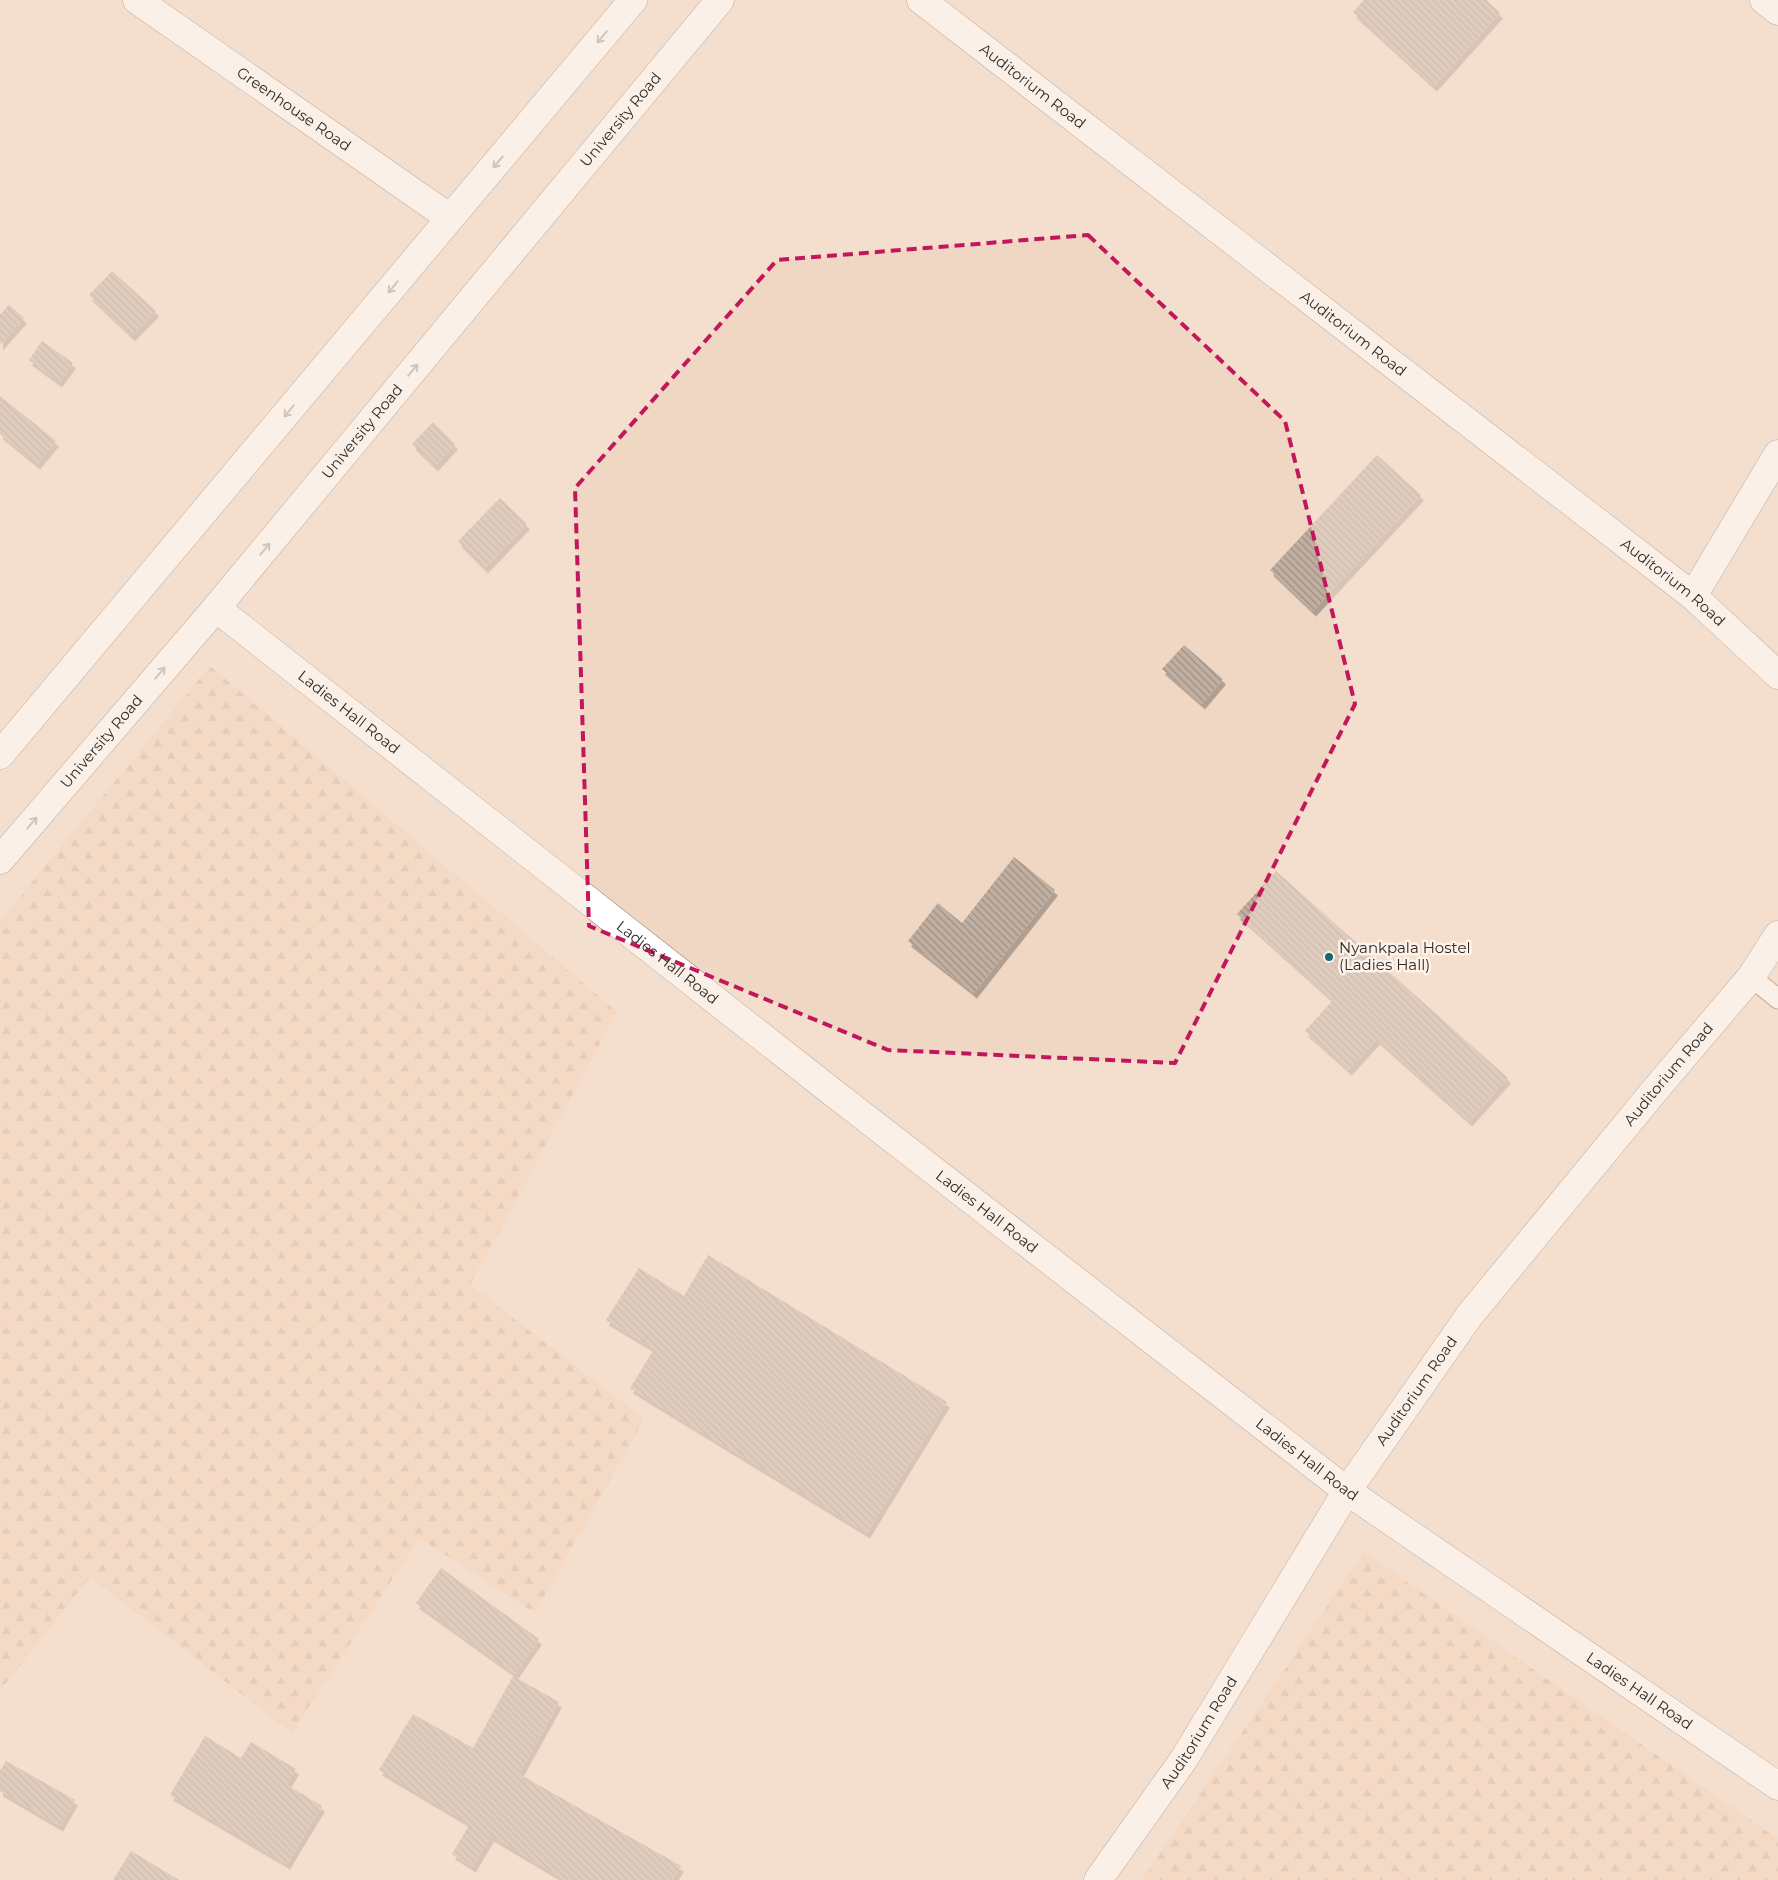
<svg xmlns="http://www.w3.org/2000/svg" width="1778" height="1880" font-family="Montserrat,sans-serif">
<defs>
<pattern id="forest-firs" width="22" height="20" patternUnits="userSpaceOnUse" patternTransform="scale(1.25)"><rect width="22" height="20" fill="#f0cdb0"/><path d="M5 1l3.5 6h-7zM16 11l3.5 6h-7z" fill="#ceb097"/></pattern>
<pattern id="building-back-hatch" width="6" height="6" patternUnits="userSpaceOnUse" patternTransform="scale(1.25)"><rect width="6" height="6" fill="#c1afa1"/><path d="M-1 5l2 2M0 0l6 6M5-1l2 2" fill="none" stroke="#9d8f83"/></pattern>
<filter id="shadow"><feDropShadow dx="3" dy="5.5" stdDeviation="0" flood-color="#0004"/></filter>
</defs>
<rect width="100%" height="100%" fill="#f7e4d5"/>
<rect fill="#f0d7c4" x="0" y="0" width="1778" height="1880"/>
<g fill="url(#forest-firs)">
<polygon points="210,666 617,1012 470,1285 644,1419 535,1613 419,1538 292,1733 90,1577 0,1691 0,921"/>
<polygon points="1364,1552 1778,1839 1778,1880 1142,1880"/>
</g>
<g fill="url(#building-back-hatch)" filter="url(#shadow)">
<polygon points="1364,0 1486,0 1500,13 1434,86 1353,12"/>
<polygon points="112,271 156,311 132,336 89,295"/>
<polygon points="9,305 24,318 0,345 0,315"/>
<polygon points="42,341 73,363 59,382 29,360"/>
<polygon points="0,396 56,441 37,464 0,434"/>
<polygon points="433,422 455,444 435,466 412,444"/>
<polygon points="1377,455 1421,495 1313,611 1270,570"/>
<polygon points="500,498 527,524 485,568 458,541"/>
<polygon points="1184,645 1223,679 1202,704 1162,669"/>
<polygon points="1014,857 1055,890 974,993 908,941 938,903 962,923"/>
<polygon points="1276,871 1508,1078 1469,1121 1377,1039 1349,1070 1305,1031 1333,1000 1237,914"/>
<polygon points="708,1255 947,1402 867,1533 630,1388 654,1349 606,1320 639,1268 684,1296"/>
<polygon points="441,1568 539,1639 515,1674 416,1603"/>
<polygon points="513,1676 559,1702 519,1774 681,1866 672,1880 565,1880 491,1836 473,1867 452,1854 470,1824 379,1770 413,1714 473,1748"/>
<polygon points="205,1736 241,1758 251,1742 296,1769 287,1785 322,1806 287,1864 170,1795"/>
<polygon points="6,1761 75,1800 60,1826 0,1791 0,1771"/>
<polygon points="131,1851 179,1880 113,1880"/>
</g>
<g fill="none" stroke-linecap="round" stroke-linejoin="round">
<defs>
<polyline id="lane" points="1751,977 1778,999"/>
<g id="street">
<path id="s1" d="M137,0L450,218"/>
<path id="s2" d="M921,0L1693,596L1778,675"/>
<polyline points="1764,0 1778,11"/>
<polyline points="1693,596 1778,454"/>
<path id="s3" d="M216,608L831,1091L1347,1491L1778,1786"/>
<polyline points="0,755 633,0"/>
<path id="s4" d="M0,860L216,608L720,0"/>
<path id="s5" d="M1098,1880L1184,1759L1347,1491L1469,1316L1655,1090L1751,977L1778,935"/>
</g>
</defs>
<use href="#lane" stroke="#7f6f62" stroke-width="21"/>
<use href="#street" stroke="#7f6f62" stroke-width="29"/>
<use href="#lane" stroke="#fff" stroke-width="19"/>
<use href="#street" stroke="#fff" stroke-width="28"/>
</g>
<defs><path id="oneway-shaft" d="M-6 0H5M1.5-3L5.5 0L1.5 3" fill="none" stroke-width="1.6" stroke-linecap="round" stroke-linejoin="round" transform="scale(1.25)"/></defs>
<g stroke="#a29f9c">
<use href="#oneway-shaft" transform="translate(602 37) rotate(130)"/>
<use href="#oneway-shaft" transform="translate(498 162) rotate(130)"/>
<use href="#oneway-shaft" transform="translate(393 287) rotate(130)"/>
<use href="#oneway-shaft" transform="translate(413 370) rotate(-50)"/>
<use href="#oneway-shaft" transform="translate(289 411) rotate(130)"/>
<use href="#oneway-shaft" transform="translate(265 549) rotate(-50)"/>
<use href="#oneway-shaft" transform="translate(160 673) rotate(-49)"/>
<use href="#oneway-shaft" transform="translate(32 823) rotate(-49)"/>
</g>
<path d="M0 0H1778V1880H0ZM1088,235L1285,421L1355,704L1175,1063L888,1050L589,926L575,488L777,260Z" fill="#f7e4d5" fill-opacity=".55" fill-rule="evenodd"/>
<path fill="none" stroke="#c2185b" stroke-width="4" stroke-dasharray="10 6" stroke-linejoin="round" d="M1088,235L1285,421L1355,704L1175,1063L888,1050L589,926L575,488L777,260Z"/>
<circle fill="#1c6572" stroke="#fef3ea" stroke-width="2" cx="1329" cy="957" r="5"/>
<g text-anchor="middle" stroke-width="5" stroke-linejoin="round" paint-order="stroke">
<g font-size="15" fill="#312a24" stroke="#fef3ea">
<text dy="5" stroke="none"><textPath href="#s2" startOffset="141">Auditorium Road</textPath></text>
<text dy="5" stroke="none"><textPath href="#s1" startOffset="191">Greenhouse Road</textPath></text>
<text dy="5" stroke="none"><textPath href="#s4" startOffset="966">University Road</textPath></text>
<text dy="5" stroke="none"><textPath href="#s2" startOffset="546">Auditorium Road</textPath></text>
<text dy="5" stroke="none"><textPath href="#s4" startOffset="561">University Road</textPath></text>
<text dy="5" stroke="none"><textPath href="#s2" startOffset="951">Auditorium Road</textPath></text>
<text dy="5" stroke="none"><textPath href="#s3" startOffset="169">Ladies Hall Road</textPath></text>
<text dy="5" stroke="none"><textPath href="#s4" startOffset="156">University Road</textPath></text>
<text dy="5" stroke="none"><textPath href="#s3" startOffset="574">Ladies Hall Road</textPath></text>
<text dy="5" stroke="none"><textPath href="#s5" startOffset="989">Auditorium Road</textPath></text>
<text dy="5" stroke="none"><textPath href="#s3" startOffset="979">Ladies Hall Road</textPath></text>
<text dy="5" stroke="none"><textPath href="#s5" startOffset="584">Auditorium Road</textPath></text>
<text dy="5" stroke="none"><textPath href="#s3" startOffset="1384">Ladies Hall Road</textPath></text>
<text dy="5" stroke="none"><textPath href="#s3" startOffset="1789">Ladies Hall Road</textPath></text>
<text dy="5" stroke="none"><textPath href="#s5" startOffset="179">Auditorium Road</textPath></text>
</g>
<g font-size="15" fill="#312a24" stroke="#fef3ea" text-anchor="start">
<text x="1339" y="953">Nyankpala Hostel<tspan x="1339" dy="17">(Ladies Hall)</tspan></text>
</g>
</g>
</svg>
